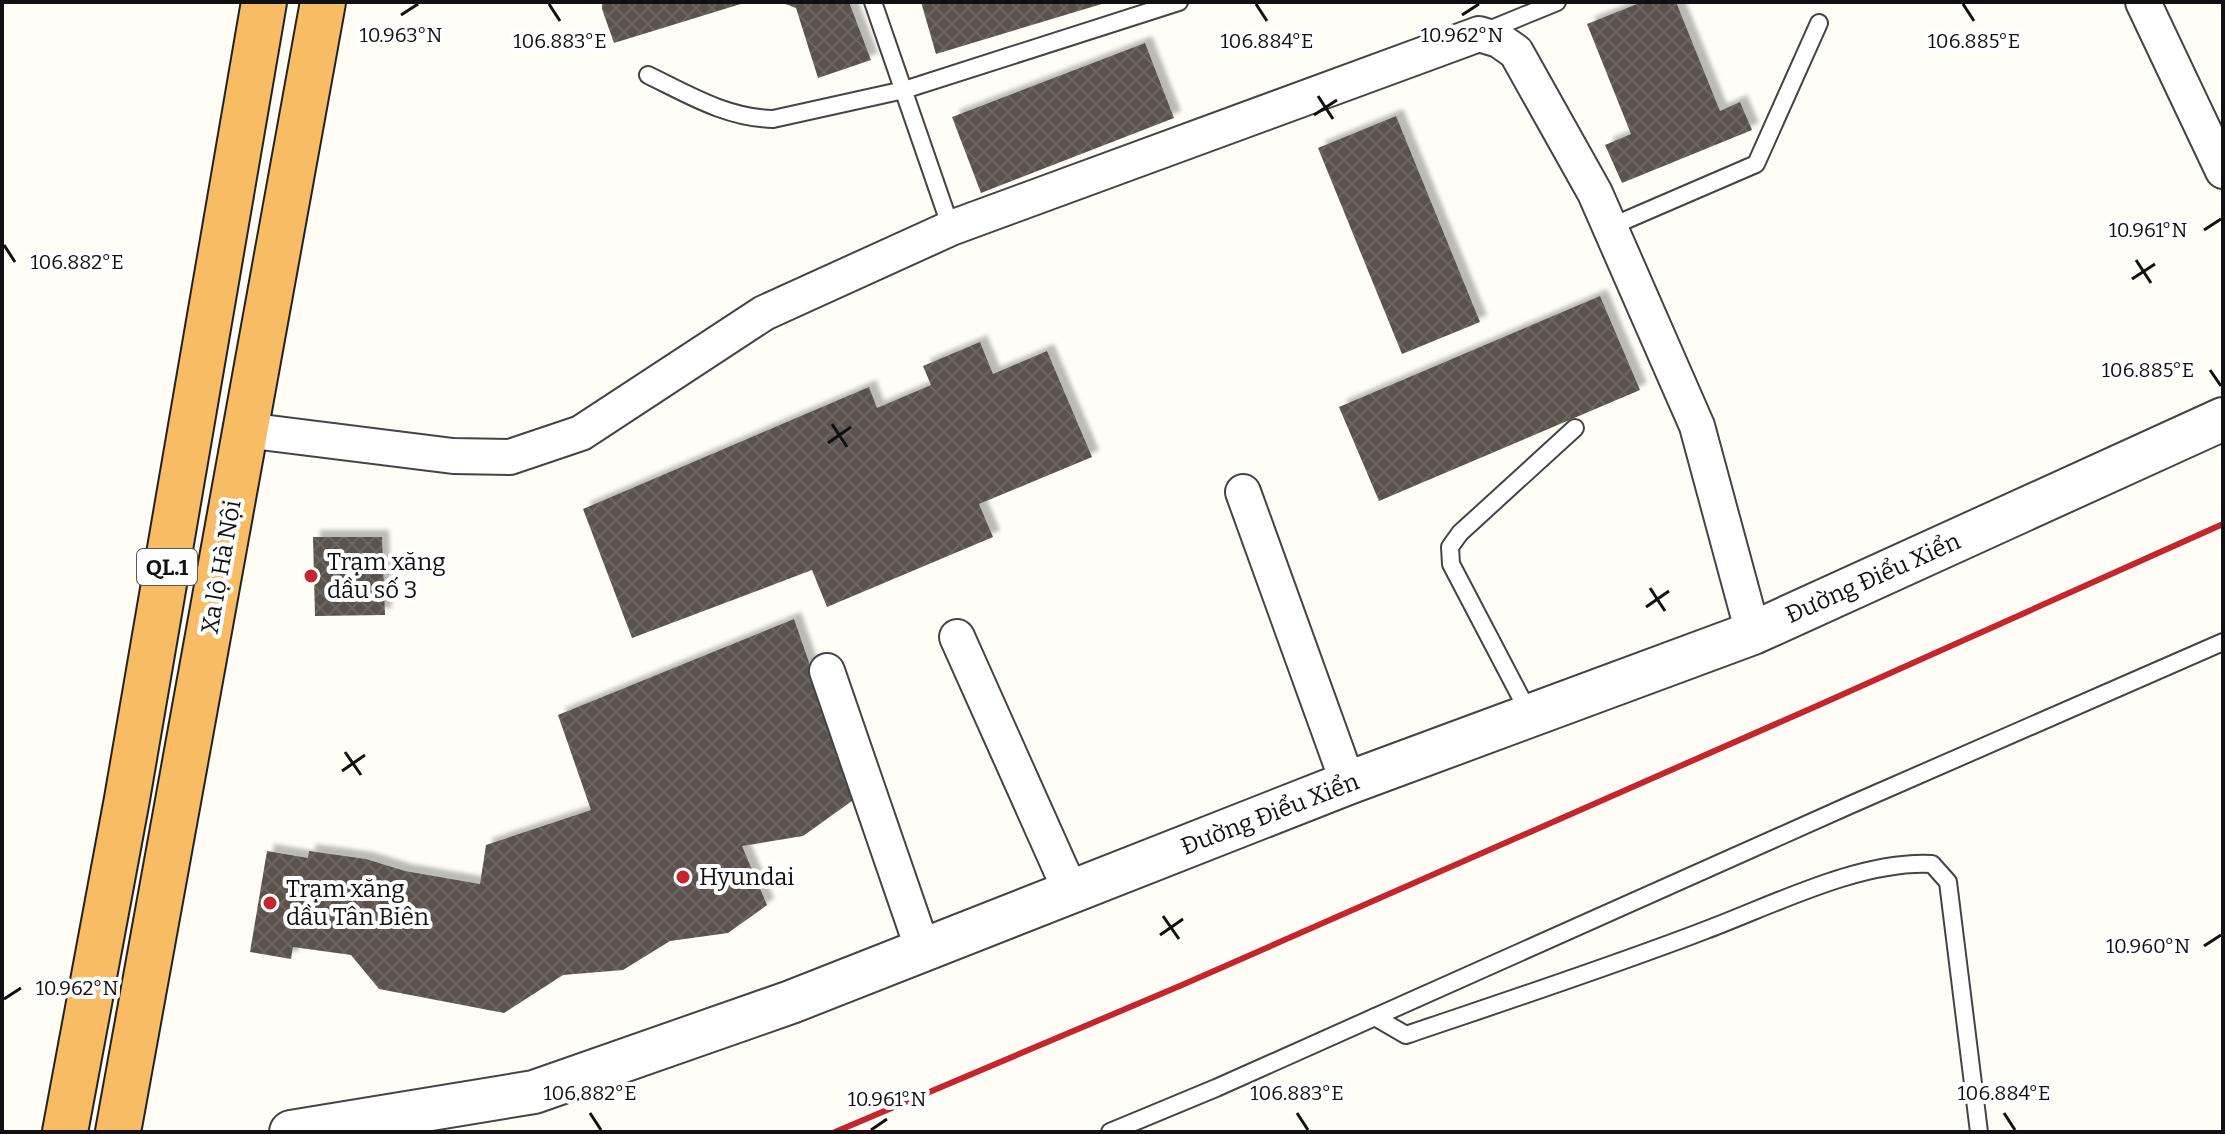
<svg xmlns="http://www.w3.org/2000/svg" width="2225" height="1134" font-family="Bitter,serif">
<defs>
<pattern id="building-cross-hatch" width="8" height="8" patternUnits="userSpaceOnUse" patternTransform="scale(2)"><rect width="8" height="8" fill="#5a524d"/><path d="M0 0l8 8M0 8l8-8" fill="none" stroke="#6d6662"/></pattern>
<filter id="shadow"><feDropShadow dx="7" dy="-7" stdDeviation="2" flood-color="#0004"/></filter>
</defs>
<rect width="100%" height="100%" fill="#fffdf5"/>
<g fill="url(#building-cross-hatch)" filter="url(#shadow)">
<polygon points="602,2 744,2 744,3 614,43 602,9"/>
<polygon points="780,2 849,2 871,60 818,78 796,8"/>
<polygon points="921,2 1105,2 1105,3 936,54"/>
<polygon points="1642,2 1676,2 1720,111 1740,102 1752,130 1622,183 1605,145 1631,134 1587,24"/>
<polygon points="1145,43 1174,118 981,193 952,117"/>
<polygon points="1396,116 1480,322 1402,354 1318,148"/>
<polygon points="1600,296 1640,390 1379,501 1339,407"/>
<polygon points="980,342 993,374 1047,351 1092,457 979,504 993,537 827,607 812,570 632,638 583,509 869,387 877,408 931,385 923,366"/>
<polygon points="313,537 382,537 385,615 315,616"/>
<polygon points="794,619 856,798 803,836 742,846 767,905 728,933 670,941 623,970 563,975 504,1013 379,989 351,955 293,947 291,959 250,952 267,851 308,858 309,851 366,859 405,871 480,884 486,845 591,810 558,715"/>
</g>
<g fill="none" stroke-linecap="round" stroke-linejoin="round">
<defs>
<g id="service">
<polyline points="873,2 951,228"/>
<polyline points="1484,32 1557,2"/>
<path d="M648,75C689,95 727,118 773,119L904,90L1179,2"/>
<polyline points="1610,227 1756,164 1819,23"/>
<polyline points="1529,713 1451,564 1450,547 1460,533 1575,428"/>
<path d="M1375,1017L1406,1035C1506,1001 1607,968 1706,930C1773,905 1860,860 1932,864L1948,882L1979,1132"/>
<polyline points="1110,1132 1216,1088 1850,805 2223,642"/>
</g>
<g id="minor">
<polyline points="2143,2 2223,171"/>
<polyline points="245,430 453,456 510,457 581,433 764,313 951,228 1479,34 1499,40 1516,52 1595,193 1697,426 1753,633"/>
<polyline points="1243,492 1348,783"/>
<polyline points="957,637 1071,892"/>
<polyline points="827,671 923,950"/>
</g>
<polyline id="tertiary" points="291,1132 534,1092 791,1002 1348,783 1753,633 2223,419"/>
<g id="trunk">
<polyline points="65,1132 127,799 264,2"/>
<polyline points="118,1132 323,2"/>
</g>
</defs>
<use href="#service" stroke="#444" stroke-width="20"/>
<use href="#minor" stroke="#444" stroke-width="38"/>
<use href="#tertiary" stroke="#444" stroke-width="46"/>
<use href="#trunk" stroke="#222" stroke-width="48"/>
<use href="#service" stroke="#fff" stroke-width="16"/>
<use href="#minor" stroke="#fff" stroke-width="34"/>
<use href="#tertiary" stroke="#fff" stroke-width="42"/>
<use href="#trunk" stroke="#f7bc64" stroke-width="44"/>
<polyline stroke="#c4262e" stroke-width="6" points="835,1132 1182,985 1819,705 2223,524"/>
</g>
<path fill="none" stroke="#111" stroke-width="3" d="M549,4L560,21M1256,4L1267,21M1963,4L1974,21M401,15L418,4M1462,15L1479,4M1318,96L1333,119M1314,115L1337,100M2204,230L2221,219M4,245L15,262M2136,260L2151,283M2132,279L2155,264M2210,370L2221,386M832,424L847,447M828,443L851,427M1650,588L1665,611M1646,607L1669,591M345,752L361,775M342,771L365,755M1163,916L1179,939M1160,935L1183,919M2204,946L2221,935M4,999L21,988M590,1113L601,1130M1297,1113L1308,1130M2004,1113L2015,1130M871,1130L887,1119"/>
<g fill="#c4262e" stroke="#fff" stroke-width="3">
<circle cx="311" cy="576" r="8"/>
<circle cx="683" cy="877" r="8"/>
<circle cx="270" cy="903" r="8"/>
</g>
<g text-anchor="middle" stroke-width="8" stroke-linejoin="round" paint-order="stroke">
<rect fill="#fff" stroke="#585858" stroke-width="2" x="137" y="549" width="60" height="36" rx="6"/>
<g font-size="22" font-weight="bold" fill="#111">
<text x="167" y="575">QL.1</text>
</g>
<g font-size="24" fill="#111" stroke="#fff" text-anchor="start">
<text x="327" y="570">Trạm xăng<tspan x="327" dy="28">dầu số 3</tspan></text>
<text x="699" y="885">Hyundai</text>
<text x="286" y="897">Trạm xăng<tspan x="286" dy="28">dầu Tân Biên</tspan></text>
</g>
<g font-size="24" fill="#111" stroke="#fff">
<text transform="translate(221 567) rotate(-80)" y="8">Xa lộ Hà Nội</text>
<text transform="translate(1873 578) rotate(-24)" y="8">Đường Điểu Xiển</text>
<text transform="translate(1270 814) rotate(-21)" y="8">Đường Điểu Xiển</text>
</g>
</g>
<g font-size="20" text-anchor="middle" fill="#111" stroke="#fff" stroke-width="8" stroke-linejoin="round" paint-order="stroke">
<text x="401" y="42">10.963°N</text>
<text x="1462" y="42">10.962°N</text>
<text x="560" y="48">106.883°E</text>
<text x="1267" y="48">106.884°E</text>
<text x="1974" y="48">106.885°E</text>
<text x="2148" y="237">10.961°N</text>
<text x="77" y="269">106.882°E</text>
<text x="2148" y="377">106.885°E</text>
<text x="2148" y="953">10.960°N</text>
<text x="77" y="995">10.962°N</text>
<text x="590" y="1100">106.882°E</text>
<text x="1297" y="1100">106.883°E</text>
<text x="2004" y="1100">106.884°E</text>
<text x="887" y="1106">10.961°N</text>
</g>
<rect width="2225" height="1134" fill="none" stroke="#111111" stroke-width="8"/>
</svg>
